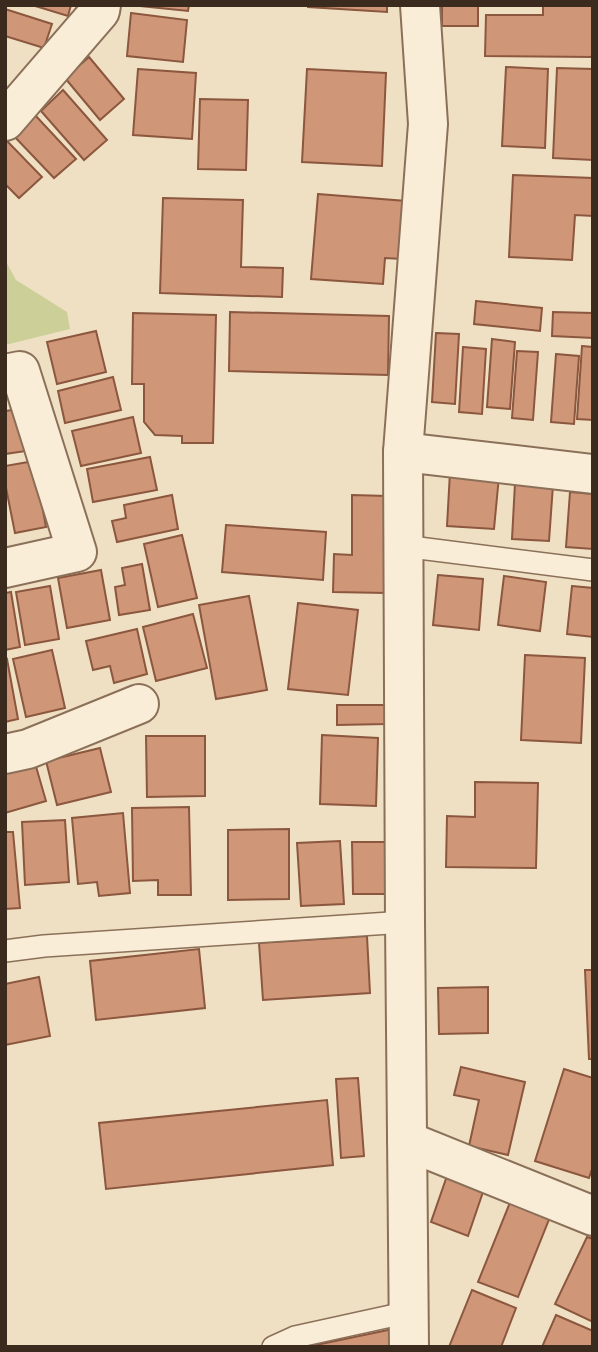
<svg xmlns="http://www.w3.org/2000/svg" width="598" height="1352" font-family="'IBM Plex Serif',serif">
<rect width="100%" height="100%" fill="#f0e0c3"/>
<polygon fill="#cccf97" points="5,260 16,280 67,312 70,329 5,345"/>
<g fill="#d09678" stroke="#8b573e" stroke-width="2">
<polygon points="32,5 71,5 68,16"/>
<polygon points="130,5 189,5 188,11"/>
<polygon points="308,5 387,5 387,12 308,7"/>
<rect x="442" y="5" width="36" height="21"/>
<polygon points="543,5 593,5 593,57 485,56 486,15 543,15"/>
<polygon points="5,9 52,24 44,48 5,36"/>
<polygon points="131,13 187,20 183,62 127,56"/>
<polygon points="89,57 124,99 100,120 65,78"/>
<polygon points="506,67 548,69 545,148 502,146"/>
<polygon points="557,68 593,69 593,160 553,158"/>
<polygon points="138,69 196,73 192,139 133,135"/>
<polygon points="307,69 386,73 382,166 302,162"/>
<polygon points="63,90 107,140 84,160 41,111"/>
<polygon points="200,99 248,100 246,170 198,169"/>
<polygon points="34,114 76,159 54,178 12,134"/>
<polygon points="6,140 42,177 19,198 5,184"/>
<polygon points="513,175 593,178 593,216 575,215 572,260 509,257"/>
<polygon points="318,194 406,201 402,259 385,258 383,284 311,279"/>
<polygon points="163,198 243,200 241,267 283,268 282,297 160,293"/>
<polygon points="476,301 542,308 540,331 474,324"/>
<polygon points="230,312 389,316 388,375 229,371"/>
<polygon points="553,312 593,313 593,338 552,336"/>
<polygon points="133,313 216,315 213,443 182,443 182,436 155,435 144,422 144,384 132,384"/>
<polygon points="96,331 106,372 57,384 47,342"/>
<polygon points="436,333 459,334 455,404 432,402"/>
<polygon points="492,339 515,342 510,409 487,407"/>
<polygon points="582,346 593,347 593,420 577,419"/>
<polygon points="463,347 486,349 482,414 459,412"/>
<polygon points="517,351 538,352 533,420 512,418"/>
<polygon points="556,354 579,356 574,424 551,422"/>
<polygon points="113,377 121,410 65,423 58,391"/>
<polygon points="19,409 26,451 5,454 5,411"/>
<polygon points="133,417 141,453 81,466 72,431"/>
<polygon points="150,457 157,490 93,502 87,469"/>
<polygon points="34,461 46,527 15,533 5,483 5,466"/>
<polygon points="450,472 499,476 494,529 447,526"/>
<polygon points="515,483 553,485 549,541 512,539"/>
<polygon points="570,492 593,494 593,549 566,547"/>
<polygon points="172,495 178,529 117,542 112,521 126,518 124,505"/>
<polygon points="352,495 387,496 386,593 333,592 334,554 352,555"/>
<polygon points="226,525 326,532 323,580 222,572"/>
<polygon points="182,535 197,598 158,607 144,544"/>
<polygon points="142,564 150,610 119,615 115,587 125,585 122,568"/>
<polygon points="101,570 110,620 67,628 58,578"/>
<polygon points="438,575 483,579 479,630 433,625"/>
<polygon points="504,576 546,582 540,631 498,625"/>
<polygon points="50,586 59,639 25,645 16,592"/>
<polygon points="572,586 593,588 593,637 567,634"/>
<polygon points="11,592 20,647 5,650 5,593"/>
<polygon points="249,596 267,690 216,699 199,605"/>
<polygon points="298,603 358,610 348,695 288,689"/>
<polygon points="193,614 207,668 156,681 143,627"/>
<polygon points="137,629 147,674 114,683 110,666 93,670 86,641"/>
<polygon points="52,650 65,708 26,717 13,659"/>
<polygon points="525,655 585,658 581,743 521,740"/>
<polygon points="7,659 18,719 5,722 5,660"/>
<polygon points="337,705 386,705 386,724 337,725"/>
<polygon points="322,735 378,738 376,806 320,804"/>
<polygon points="146,736 205,736 205,796 147,797"/>
<polygon points="100,748 111,792 57,805 46,761"/>
<polygon points="35,763 46,801 5,813 5,772"/>
<polygon points="475,782 538,783 536,868 446,867 447,816 475,817"/>
<polygon points="189,807 191,895 158,895 158,880 133,881 132,808"/>
<polygon points="123,813 130,893 99,896 97,882 78,884 72,818"/>
<polygon points="65,820 69,882 25,885 22,822"/>
<polygon points="289,829 289,899 228,900 228,830"/>
<polygon points="5,832 13,832 20,908 5,909"/>
<polygon points="340,841 344,904 301,906 297,843"/>
<polygon points="352,842 390,842 389,894 353,894"/>
<polygon points="367,936 370,993 263,1000 259,943"/>
<polygon points="199,949 205,1008 96,1020 90,961"/>
<polygon points="585,970 593,970 593,1059 589,1059"/>
<polygon points="39,977 50,1036 5,1045 5,984"/>
<polygon points="488,987 488,1033 439,1034 438,988"/>
<polygon points="461,1067 525,1082 508,1155 469,1146 479,1100 454,1095"/>
<polygon points="564,1069 593,1078 593,1166 589,1178 535,1161"/>
<polygon points="358,1078 364,1156 341,1158 336,1079"/>
<polygon points="327,1100 333,1165 106,1189 99,1123"/>
<polygon points="448,1173 485,1186 468,1236 431,1222"/>
<polygon points="513,1195 552,1212 518,1297 478,1282"/>
<polygon points="587,1237 593,1239 593,1322 555,1304"/>
<polygon points="472,1290 516,1308 501,1347 449,1347"/>
<polygon points="556,1315 593,1331 593,1347 542,1347"/>
<polygon points="393,1329 397,1347 311,1347 311,1346"/>
</g>
<g fill="none" stroke-linecap="round" stroke-linejoin="round">
<defs>
<g id="service">
<polyline points="403,546 593,570"/>
<polyline points="5,951 44,946 405,922"/>
<polyline points="273,1347 295,1337 409,1312"/>
</g>
<g id="minor">
<polyline points="5,121 100,11 101,5"/>
<polyline points="5,374 20,371 77,552 5,568"/>
<polyline points="403,452 593,474"/>
<polyline points="5,754 28,749 139,704"/>
<polyline points="407,1141 593,1216"/>
<polyline points="409,1347 405,922 403,452 428,124 420,5"/>
</g>
</defs>
<use href="#service" stroke="#8b7059" stroke-width="24"/>
<use href="#minor" stroke="#8b7059" stroke-width="42"/>
<use href="#service" stroke="#faedd7" stroke-width="21"/>
<use href="#minor" stroke="#faedd7" stroke-width="38"/>
</g>
<rect width="598" height="1352" fill="none" stroke="#3b2a1e" stroke-width="14"/>
</svg>
